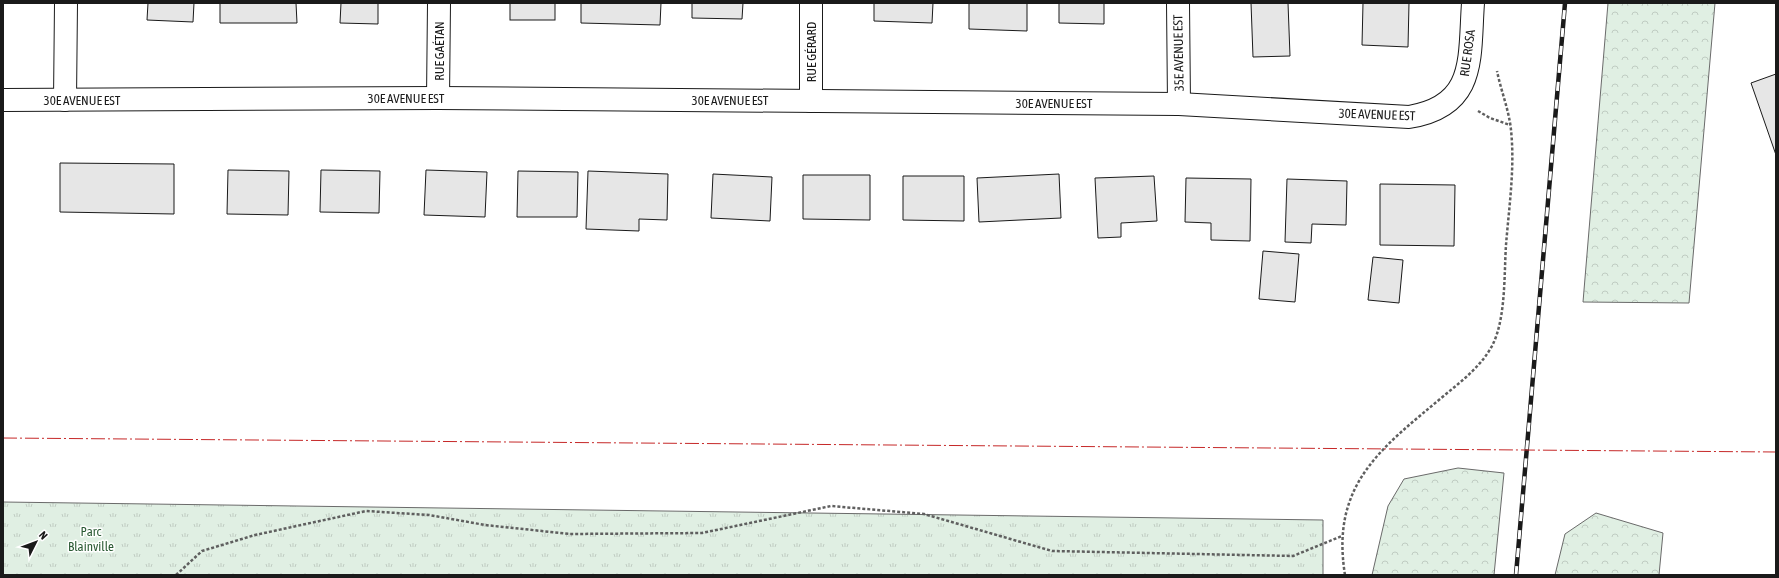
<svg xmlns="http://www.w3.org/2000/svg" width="1779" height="578" font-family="'Asap Condensed',sans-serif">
<defs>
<pattern id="forest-crowns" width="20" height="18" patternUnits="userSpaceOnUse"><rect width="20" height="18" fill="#e0efe3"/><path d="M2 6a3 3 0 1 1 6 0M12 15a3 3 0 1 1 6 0" fill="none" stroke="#c0ccc2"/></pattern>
<pattern id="park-tufts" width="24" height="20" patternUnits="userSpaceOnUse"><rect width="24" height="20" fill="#e0efe3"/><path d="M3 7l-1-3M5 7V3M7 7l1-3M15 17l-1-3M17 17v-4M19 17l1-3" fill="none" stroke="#c0ccc2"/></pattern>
</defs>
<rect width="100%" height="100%" fill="#fff"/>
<g fill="url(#forest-crowns)" stroke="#6a6a6a">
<polygon points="1608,3 1715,3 1689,303 1583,302"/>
<polygon points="1458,468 1504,473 1494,575 1372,575 1388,506 1404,479"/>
<polygon points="1596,513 1663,533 1659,575 1555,575 1565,534"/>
</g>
<polygon fill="url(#park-tufts)" stroke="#6a6a6a" points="3,502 1323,520 1323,575 3,575"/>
<g fill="#e6e6e6" stroke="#1a1a1a">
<polygon points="148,3 194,3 193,22 147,20"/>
<polygon points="220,3 296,3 297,23 220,23"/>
<polygon points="341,3 378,3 378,24 340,23"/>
<rect x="510" y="3" width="45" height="17"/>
<polygon points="581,3 661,3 660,25 581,23"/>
<polygon points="692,3 743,3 742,19 692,18"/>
<polygon points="874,3 933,3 932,23 874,21"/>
<polygon points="969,3 1027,3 1027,31 969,29"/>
<polygon points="1059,3 1104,3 1104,24 1059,23"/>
<polygon points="1251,3 1288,3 1290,56 1253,57"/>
<polygon points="1363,3 1409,3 1408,47 1362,45"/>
<polygon points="1776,74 1776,155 1751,83"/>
<polygon points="60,163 174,164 174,214 60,212"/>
<polygon points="228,170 289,171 288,215 227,214"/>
<polygon points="321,170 380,171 379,213 320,212"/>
<polygon points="426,170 487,172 485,217 424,215"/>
<polygon points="518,171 578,172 577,217 517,217"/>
<polygon points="588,171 668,174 667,220 639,219 639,231 586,229"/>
<polygon points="713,174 772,177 770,221 711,218"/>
<polygon points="1059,174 1061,218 979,222 977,178"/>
<polygon points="803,175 870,175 870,220 803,219"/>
<polygon points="903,176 964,176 964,221 903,220"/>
<polygon points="1154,176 1157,221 1121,223 1121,237 1098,238 1095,178"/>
<polygon points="1186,178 1251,179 1250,241 1211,240 1211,223 1185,222"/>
<polygon points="1287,179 1347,181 1346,225 1312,224 1311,243 1285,242"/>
<polygon points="1380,184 1455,185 1454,246 1380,245"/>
<polygon points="1263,251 1299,254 1295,302 1259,299"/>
<polygon points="1373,257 1403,260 1399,303 1368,300"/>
</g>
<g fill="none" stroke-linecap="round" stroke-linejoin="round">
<defs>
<g id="minor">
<polyline points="1178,3 1179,104"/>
<polyline points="438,98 439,3"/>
<path d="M3,100L438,98L1179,104L1409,117C1477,106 1469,58 1473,3"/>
<polyline points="65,100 66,3"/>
<polyline points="811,101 811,3"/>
</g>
</defs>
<use href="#minor" stroke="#1a1a1a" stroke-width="24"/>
<g stroke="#5f5f5f" stroke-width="2.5" stroke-dasharray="3 2" stroke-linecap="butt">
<polyline points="1478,111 1490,118 1510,125"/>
<polyline points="176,575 202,551 255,535 366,511 429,515 485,525 570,534 702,533 831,506 924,514 1052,551 1293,556 1342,536"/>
<path d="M1345,575C1330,483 1383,447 1446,394C1463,380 1481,366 1492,346C1506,319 1504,275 1506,245C1509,207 1515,168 1511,130C1509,110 1501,91 1497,71"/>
</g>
<use href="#minor" stroke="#fff" stroke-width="22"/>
<defs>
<polyline id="rail" points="1516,575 1565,3"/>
</defs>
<use href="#rail" stroke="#1a1a1a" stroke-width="4.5"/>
<use href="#rail" stroke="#fff" stroke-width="3" stroke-dasharray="9" stroke-linecap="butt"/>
<polyline stroke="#c62828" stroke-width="1" stroke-dasharray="14 3 2 3" stroke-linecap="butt" points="3,438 1776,452"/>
</g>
<g text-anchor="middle" stroke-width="3" stroke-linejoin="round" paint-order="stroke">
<g font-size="13" fill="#1a1a1a" stroke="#fff">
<text transform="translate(439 51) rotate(-90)" y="5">RUE GAÉTAN</text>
<text transform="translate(811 52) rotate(-90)" y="5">RUE GÉRARD</text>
<text transform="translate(1178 53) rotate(-91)" y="5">35E AVENUE EST</text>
<text transform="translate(1467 53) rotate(-82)" y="5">RUE ROSA</text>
<text x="406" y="103">30E AVENUE EST</text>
<text x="82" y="105">30E AVENUE EST</text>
<text x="730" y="105">30E AVENUE EST</text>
<text x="1054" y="108">30E AVENUE EST</text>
<text transform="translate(1377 114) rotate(2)" y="5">30E AVENUE EST</text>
</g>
<g font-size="13" fill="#2b5a34" stroke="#fff">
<text x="91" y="536">Parc<tspan x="91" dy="15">Blainville</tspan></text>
</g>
</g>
<rect width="1779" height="578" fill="none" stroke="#1a1a1a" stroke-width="8"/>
<g transform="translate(36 542) rotate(48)" stroke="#ffffff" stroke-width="3" paint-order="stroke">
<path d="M0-3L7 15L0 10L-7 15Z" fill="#1a1a1a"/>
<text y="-6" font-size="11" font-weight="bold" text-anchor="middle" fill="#1a1a1a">N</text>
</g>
</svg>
